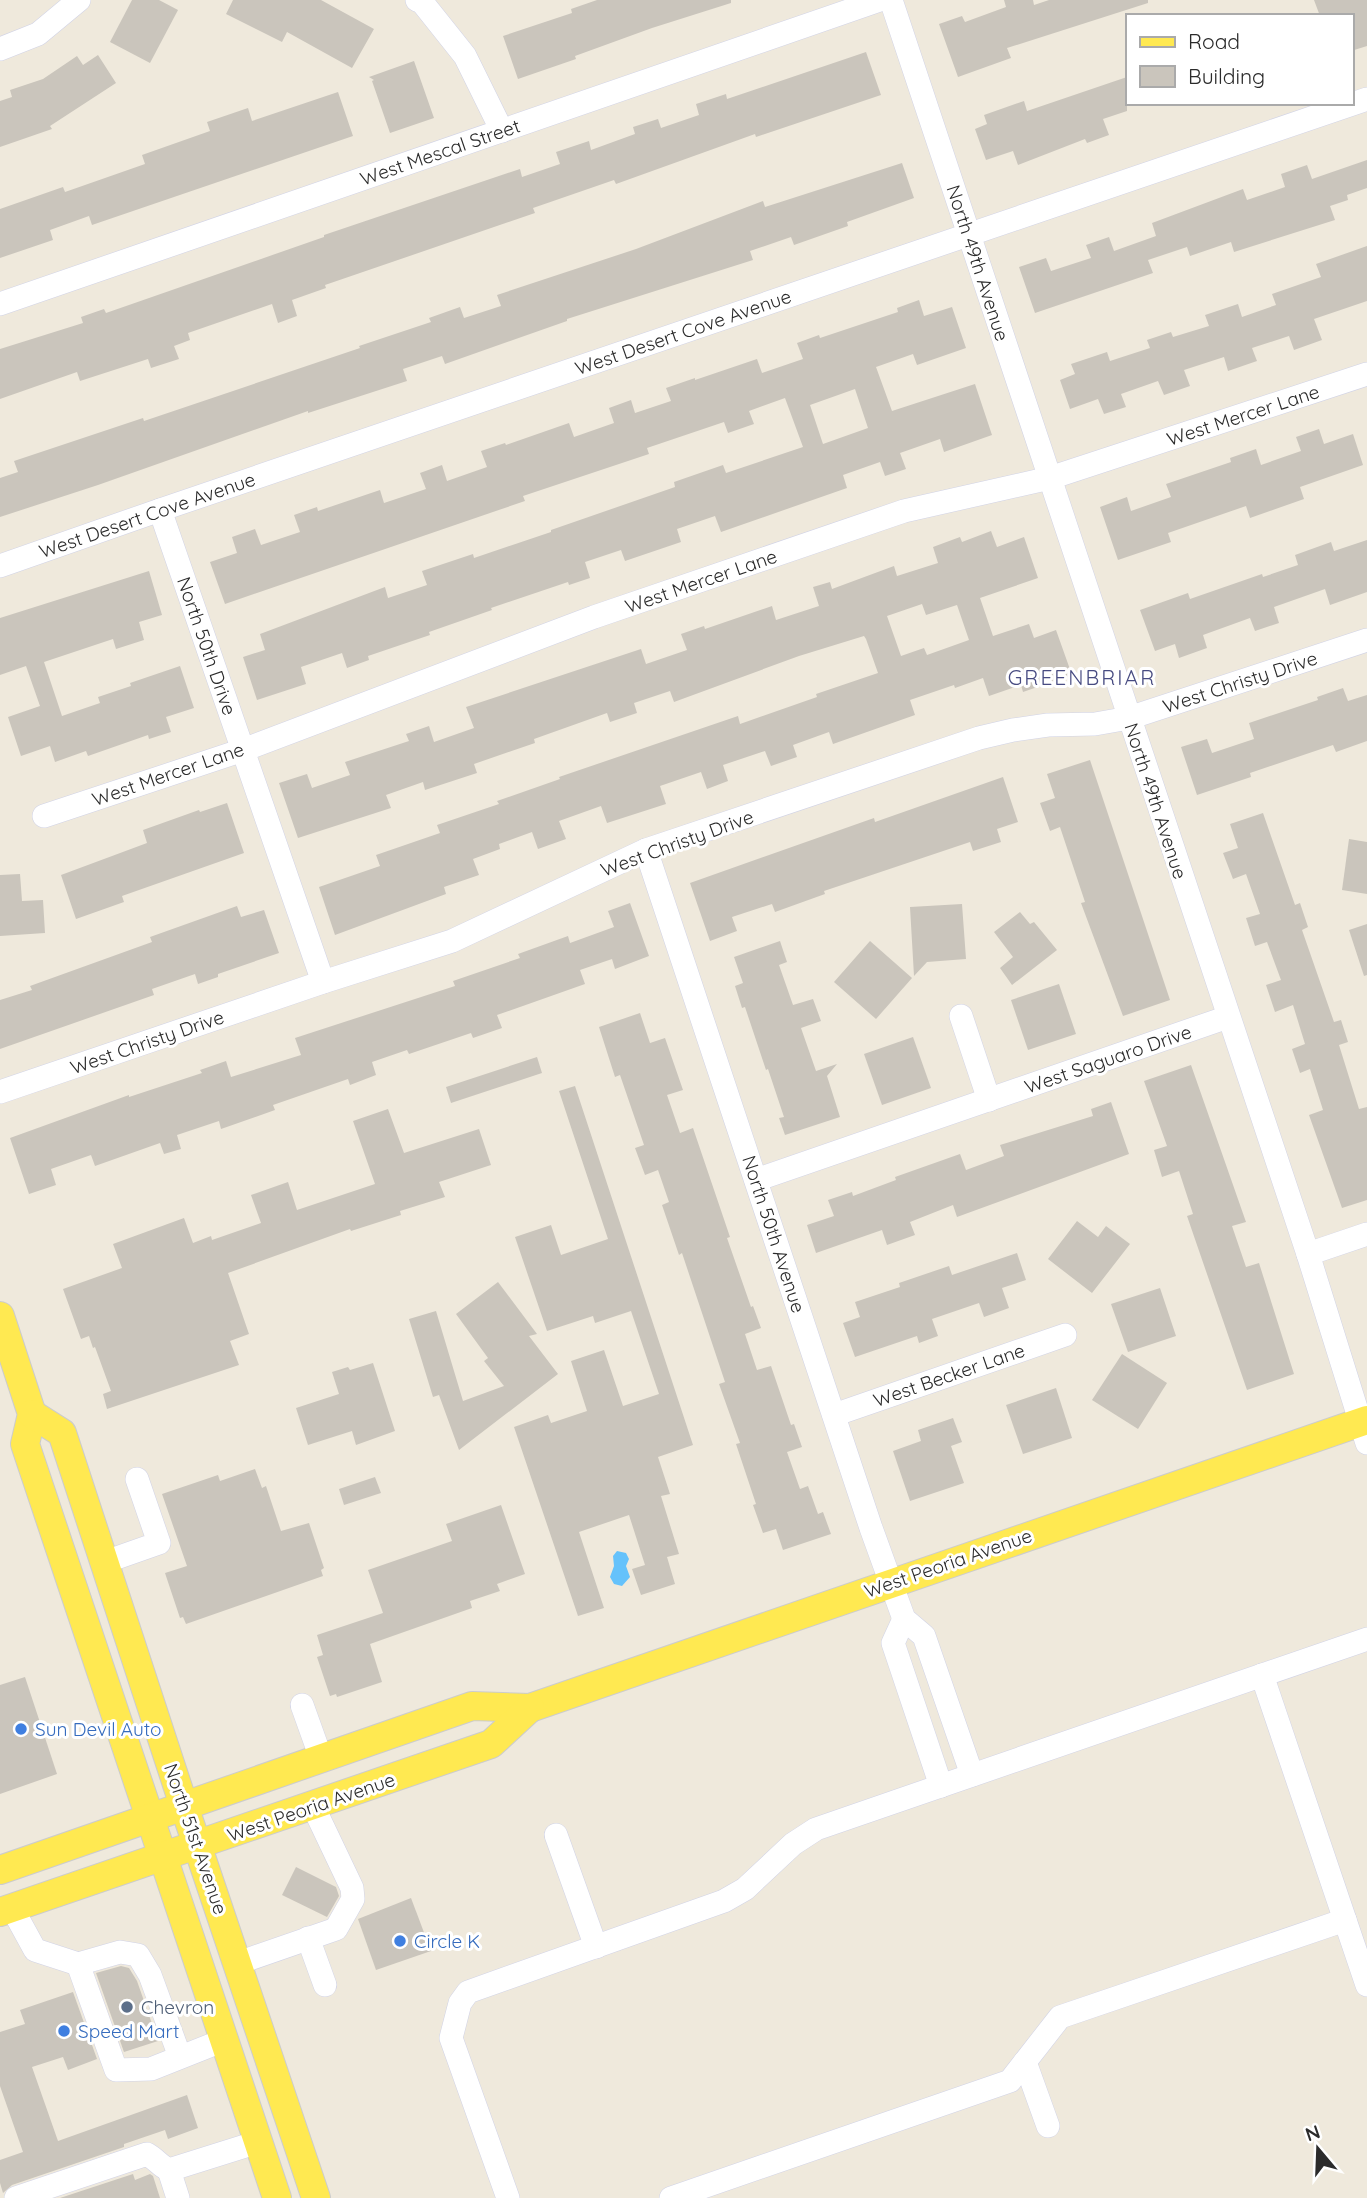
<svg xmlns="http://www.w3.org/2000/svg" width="1367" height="2198" font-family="Quicksand,sans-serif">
<rect width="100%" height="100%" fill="#efe9dc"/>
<polygon fill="#65c2fb" points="617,1551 626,1553 629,1559 626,1566 630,1577 622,1586 614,1584 610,1577 614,1566 613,1556"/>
<g fill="#cac5bc" fill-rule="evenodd">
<polygon points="132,0 159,0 178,10 150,63 110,42"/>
<polygon points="233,0 321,0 374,29 352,68 287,32 282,42 226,14"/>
<polygon points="597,0 731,0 731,3 652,28 575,56 576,59 518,79 503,36 572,13 571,9"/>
<polygon points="1004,0 1033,0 1034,5 1049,0 1148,0 1148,3 1007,48 1011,58 958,77 939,24 962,16 965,22 1006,7"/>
<polygon points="1314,0 1367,0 1367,46 1351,51 1351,16 1320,16"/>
<polygon points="866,52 881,95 756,137 755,134 616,184 614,180 533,208 535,213 325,285 326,288 292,300 297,316 278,323 272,304 188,333 190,340 174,346 179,359 151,368 148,359 80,381 77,372 0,399 0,349 83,323 81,317 104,309 106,313 324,237 324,235 520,169 522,177 560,164 556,152 589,141 591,150 635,134 633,127 658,119 661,128 699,115 696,104 726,94 727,99"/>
<polygon points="98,55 116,83 50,126 52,129 0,147 0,101 12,97 10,90 43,79 77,56 83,65"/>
<polygon points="414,61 434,118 390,133 372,81 374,80 369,77"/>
<polygon points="1127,77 1127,111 1103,119 1109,135 1087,143 1085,139 1018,165 1013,151 986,160 975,129 987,124 984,115 1024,101 1027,111"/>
<polygon points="338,92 353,136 92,225 89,216 50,230 53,240 0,258 0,209 63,187 65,192 145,164 142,155 210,131 207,122 248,108 252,121"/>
<polygon points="1367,160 1367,188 1347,195 1348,200 1330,206 1335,220 1234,252 1231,242 1190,256 1187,247 1148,260 1153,273 1035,313 1019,267 1046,258 1051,271 1091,258 1086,245 1109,237 1114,251 1156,236 1152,223 1243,189 1247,200 1285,187 1281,174 1307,165 1312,179"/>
<polygon points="902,163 914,198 847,222 848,226 794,245 791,237 750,251 753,260 567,319 567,321 445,364 442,356 403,369 407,381 308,413 308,411 98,485 0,517 0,478 18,472 14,461 143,418 144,421 360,348 359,346 431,322 429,318 460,307 464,318 501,306 497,295 636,249 763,201 765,207"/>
<polygon points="1367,246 1367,301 1314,319 1322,340 1294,350 1289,336 1252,348 1257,361 1228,371 1224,357 1184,370 1190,386 1164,395 1158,381 1121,394 1126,407 1104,414 1098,399 1070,409 1060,380 1075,374 1071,364 1107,352 1110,361 1150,348 1147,340 1171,332 1173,337 1209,326 1205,315 1238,304 1242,317 1276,305 1272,294 1321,277 1316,264"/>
<path d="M919,300L924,316L952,307L966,348L917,365L913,354L876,367L892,411L975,384L992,435L944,452L940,439L900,453L906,469L885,476L880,462L843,475L847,488L721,532L715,516L677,529L681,542L625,561L621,550L585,562L590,578L569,585L568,582L491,608L492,610L429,632L430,635L368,656L369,660L347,668L342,653L301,667L306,684L257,700L243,657L265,650L260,634L385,587L388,598L427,585L422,571L473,554L474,558L551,532V530L675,487L674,482L723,465L726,473L803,447L785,398L749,411L754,424L728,433L724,422L647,448L649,454L523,496L525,501L225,604L210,562L237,553L232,537L255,529L261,545L300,532L294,515L317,507L318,511L380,490L384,503L426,489L420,473L442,465L447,481L487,467L481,451L505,443L506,445L569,423L574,437L614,423L609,408L631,400L635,413L671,401L666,388L695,378V380L757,359L762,373L803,359L797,343L819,335L820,338L898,312L897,308ZM855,389L868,428L823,444L810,405Z"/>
<polygon points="1319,429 1324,444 1353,434 1363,465 1300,487 1304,499 1250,518 1246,506 1168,533 1171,542 1118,560 1100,507 1127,497 1131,511 1171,497 1166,484 1231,462 1230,458 1256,449 1261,465 1301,451 1296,437"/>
<path d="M991,531L997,547L1024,537L1038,578L980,598L993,636L1029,624L1034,638L1056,630L1072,675L1023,692L1021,685L989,696L983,678L955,688L954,685L910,700L915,715L833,744L829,732L793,745L797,757L771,766L765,751L723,765L728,781L707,789L701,772L660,786L666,804L607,823L601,806L559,821L566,839L538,849L532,832L499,844L500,849L473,859L479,875L444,887L446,894L335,935L319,887L380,866L376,855L440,833L437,825L499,804L497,801L560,779L559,777L738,716L740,724L817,697L816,694L878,673L866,639L864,636L799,656L674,702L670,691L634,703L637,713L610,722L607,713L534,739L535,743L474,764L477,773L425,790L423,782L386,795L391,808L298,838L279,783L307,774L312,788L350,775L345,762L409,741L406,734L429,726L434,742L474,728L466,707L641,649L646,664L687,650L681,634L704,626L705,629L772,606L776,620L819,606L813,587L830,582L832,589L894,566L897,576L938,563L933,547L960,537L962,542ZM922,604L926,615L957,605L969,640L927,655L924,648L901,656L887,616Z"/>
<polygon points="1367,540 1367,592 1330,605 1325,589 1274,607 1279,623 1255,631 1250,618 1203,635 1207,648 1179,658 1175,644 1155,651 1140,610 1188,593 1190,599 1262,574 1263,577 1298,565 1295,555 1331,542 1334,551"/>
<polygon points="149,571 162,615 139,622 144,640 116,649 113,639 44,662 62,716 100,703 98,697 131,686 130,683 180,666 194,708 166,717 171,732 149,739 148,735 88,756 86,751 55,762 50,746 21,756 8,717 40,706 26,666 0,675 0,618"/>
<polygon points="1343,688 1348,701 1367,695 1367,741 1336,752 1333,745 1250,773 1251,777 1197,795 1181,747 1207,739 1212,753 1254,739 1249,723 1318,700 1317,697"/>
<polygon points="1090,760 1170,1000 1123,1016 1081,903 1085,902 1060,827 1050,831 1040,803 1055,798 1047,774"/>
<polygon points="1003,777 1018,822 997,829 1001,842 973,851 970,842 824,891 825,894 775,912 772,904 732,917 737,931 710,941 690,883 874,818 875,822"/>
<polygon points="227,803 244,853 122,896 124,902 76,919 61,875 147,843 143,830 199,810 200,812"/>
<polygon points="1263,813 1295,905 1300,903 1308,927 1302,930 1334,1022 1341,1020 1348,1042 1339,1045 1359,1109 1367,1107 1367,1200 1342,1208 1309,1115 1323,1110 1310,1069 1300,1073 1292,1049 1305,1044 1293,1005 1275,1012 1266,985 1281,980 1267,942 1255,946 1246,918 1260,914 1246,874 1233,879 1223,853 1238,848 1230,824"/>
<polygon points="1349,839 1367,842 1367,894 1342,890"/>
<polygon points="20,874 22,901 43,900 45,933 0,936 0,875"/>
<polygon points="630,903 649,956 615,969 612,959 580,970 585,984 497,1015 502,1028 473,1038 471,1033 409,1054 407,1050 372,1062 376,1075 350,1085 348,1079 273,1105 275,1110 221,1129 219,1121 177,1135 181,1149 164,1154 160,1143 95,1166 91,1155 51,1169 56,1185 29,1194 10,1138 129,1095 129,1097 202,1073 200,1070 226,1061 231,1077 301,1055 295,1038 455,986 453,981 520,958 518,954 568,936 570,943 614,927 608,911"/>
<polygon points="962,904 966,959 927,962 914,976 910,907"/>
<polygon points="237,906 241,917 264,910 279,953 218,974 218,977 198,984 195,974 152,989 154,995 0,1049 0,1000 32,990 30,986 152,942 150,937"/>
<polygon points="1020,912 1030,924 1034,922 1057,950 1012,985 1000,968 1013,957 994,932"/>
<polygon points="1367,924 1367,975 1364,976 1349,930"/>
<polygon points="780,941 787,962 779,965 793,1005 813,999 821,1021 801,1028 816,1071 837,1064 827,1076 840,1117 785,1135 779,1118 784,1117 768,1069 766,1070 745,1007 742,1008 735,986 743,983 734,957"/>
<polygon points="870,941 912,978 876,1019 834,982"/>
<polygon points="1059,984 1076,1034 1028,1050 1011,1000"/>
<polygon points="640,1013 650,1043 665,1038 683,1090 667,1095 680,1133 693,1128 730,1237 727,1238 751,1307 753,1306 761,1328 745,1334 757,1370 771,1366 791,1425 794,1424 802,1447 787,1452 800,1489 808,1486 818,1514 823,1512 831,1534 783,1550 776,1529 763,1533 753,1505 756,1504 736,1444 740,1443 719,1384 725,1382 682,1253 679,1255 662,1205 669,1202 658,1170 645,1175 635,1148 644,1145 620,1075 615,1077 599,1027"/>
<polygon points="913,1037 931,1088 882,1105 864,1054"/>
<polygon points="537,1057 542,1073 451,1103 446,1087"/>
<polygon points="1191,1065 1246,1222 1232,1226 1246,1267 1259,1263 1294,1374 1247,1390 1187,1216 1193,1214 1179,1171 1162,1177 1154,1150 1167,1146 1144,1081"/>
<polygon points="575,1086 693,1445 658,1457 670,1494 661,1496 679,1554 667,1557 675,1584 641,1595 632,1569 645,1565 629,1515 579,1532 604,1608 578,1616 514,1427 548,1415 551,1423 587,1411 571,1361 604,1350 623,1406 659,1394 631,1311 595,1323 593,1316 547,1331 515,1237 551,1225 561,1255 608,1239 559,1091"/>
<polygon points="1111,1102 1129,1154 957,1217 953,1205 910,1222 915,1235 887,1245 882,1230 816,1253 807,1225 834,1216 828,1200 852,1192 853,1196 896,1180 895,1177 960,1154 966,1170 1004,1156 1000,1145 1093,1116 1091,1109"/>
<polygon points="388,1109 404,1153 479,1129 491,1165 439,1182 445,1197 400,1211 401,1215 351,1231 350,1229 228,1273 249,1334 230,1341 239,1365 107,1409 103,1394 111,1391 95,1347 93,1348 89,1336 81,1339 63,1289 122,1268 113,1244 184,1218 193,1243 211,1236 212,1240 261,1223 251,1195 288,1182 297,1210 375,1184 353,1121"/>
<polygon points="1077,1221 1098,1237 1106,1226 1130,1244 1092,1293 1048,1259"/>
<polygon points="1017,1253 1026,1280 1002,1288 1009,1308 984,1317 979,1303 932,1319 938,1336 919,1343 917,1336 855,1357 843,1323 860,1317 855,1302 900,1287 899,1283 949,1266 952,1275"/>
<polygon points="498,1282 537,1334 529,1336 558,1374 459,1450 439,1395 433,1397 409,1319 436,1311 463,1401 504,1386 484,1361 488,1358 456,1314"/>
<polygon points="1160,1288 1176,1336 1128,1352 1111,1304"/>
<polygon points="1122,1354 1167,1383 1138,1429 1092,1400"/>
<polygon points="373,1363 395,1431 356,1445 352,1431 308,1445 296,1408 339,1394 332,1372 348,1367 350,1370"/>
<polygon points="1056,1388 1072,1438 1023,1454 1006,1405"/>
<polygon points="953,1418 962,1442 951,1446 964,1483 910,1501 893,1451 921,1441 918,1430"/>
<polygon points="255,1469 262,1488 266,1486 281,1531 309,1523 324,1568 321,1570 323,1576 186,1624 183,1617 180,1618 165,1573 187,1566 162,1494 218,1475 220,1481"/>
<polygon points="375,1477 381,1493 344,1505 339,1489"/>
<polygon points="501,1505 525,1574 497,1584 500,1591 470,1601 472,1608 370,1644 382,1682 337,1697 336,1694 330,1696 317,1657 323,1655 317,1635 383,1613 368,1570 452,1541 446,1524"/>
<polygon points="25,1677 57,1774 0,1794 0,1685"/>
<polygon points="296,1867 336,1887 339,1896 327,1917 282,1895"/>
<polygon points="411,1898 431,1951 376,1970 358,1919"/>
<polygon points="121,1966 129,1968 137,1981 158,2041 124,2052 96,1973"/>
<polygon points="73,1992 97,2059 68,2070 63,2057 32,2067 58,2141 187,2095 198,2128 168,2139 165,2130 124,2144 124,2147 12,2185 3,2193 0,2183 0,2160 23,2152 0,2086 0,2032 25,2024 20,2010"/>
<polygon points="133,2174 135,2180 150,2174 153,2176 160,2198 60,2198"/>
</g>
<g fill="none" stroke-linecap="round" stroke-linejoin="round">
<defs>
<g id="minor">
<polyline points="417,0 422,2 465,56 502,131"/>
<polyline points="891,0 1308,1254 1367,1443"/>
<polyline points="0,49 38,34 79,0"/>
<polyline points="0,304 880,0"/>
<polyline points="160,510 323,982"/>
<polyline points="0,566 160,510 1367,99"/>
<polyline points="44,816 243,750 594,617 904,511 1050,478 1367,374"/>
<polyline points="646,850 871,1528 904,1619 924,1636 972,1775"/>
<polyline points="961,1016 989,1100"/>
<polyline points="0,1092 323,982 452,941 646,850 979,738 1013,730 1048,725 1095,724 1129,718 1367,640"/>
<polyline points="756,1180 1228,1017"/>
<polyline points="1308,1254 1367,1234"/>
<polyline points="834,1415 1065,1335"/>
<polyline points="105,1562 159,1543 137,1479"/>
<polyline points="904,1619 893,1643 941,1786"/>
<polyline points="1262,1675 1367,1985"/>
<polyline points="302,1705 321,1758"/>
<polyline points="556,1835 596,1947"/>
<polyline points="12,1908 35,1950 78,1964 116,2070 151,2069 224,2040"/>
<polyline points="308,1938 325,1985"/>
<polyline points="238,1963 336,1929 353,1899 352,1888 313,1806"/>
<polyline points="78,1964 120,1952 138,1955 150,1975 180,2057"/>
<polyline points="1025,2062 1048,2126"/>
<polyline points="169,2170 178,2198"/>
<path d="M16,2198L147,2154C156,2159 160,2166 169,2170L258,2142"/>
<polyline points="508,2198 451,2038 460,2003 468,1992 724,1901 745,1889 793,1844 816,1829 1367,1639"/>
<polyline points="671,2198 1010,2081 1060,2017 1345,1920"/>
</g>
<g id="major">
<polyline points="0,1316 32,1414 25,1444 277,2198"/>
<polyline points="32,1414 62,1433 184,1806 316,2198"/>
<polyline points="0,1870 472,1706 530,1708 1367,1420"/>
<polyline points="0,1912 491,1744 530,1708"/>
</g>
</defs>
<use href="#minor" stroke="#d1d3e6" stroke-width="24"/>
<use href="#major" stroke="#ccc" stroke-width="30"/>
<use href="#minor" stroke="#fff" stroke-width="23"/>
<use href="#major" stroke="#ffe951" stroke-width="28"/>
</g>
<g fill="#3f7fe0" stroke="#fff" stroke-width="2.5">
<circle cx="21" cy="1729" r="7"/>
<circle cx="400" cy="1941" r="7"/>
<circle cx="64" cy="2031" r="7"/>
</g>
<circle fill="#5c6f8a" stroke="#fff" stroke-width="2.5" cx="127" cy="2007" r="7"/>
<g text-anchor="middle" stroke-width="6" stroke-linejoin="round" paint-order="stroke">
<g font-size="19" fill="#2b2b2b" stroke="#fff">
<text transform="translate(440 152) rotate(-19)" y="7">West Mescal Street</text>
<text transform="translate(978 263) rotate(72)" y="7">North 49th Avenue</text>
<text transform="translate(683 332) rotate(-19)" y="7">West Desert Cove Avenue</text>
<text transform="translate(1243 415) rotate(-18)" y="7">West Mercer Lane</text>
<text transform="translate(147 515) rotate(-19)" y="7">West Desert Cove Avenue</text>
<text transform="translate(701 581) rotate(-19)" y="7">West Mercer Lane</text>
<text transform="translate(207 646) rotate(71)" y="7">North 50th Drive</text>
<text transform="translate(1240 682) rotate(-18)" y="7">West Christy Drive</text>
<text transform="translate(168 774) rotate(-19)" y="7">West Mercer Lane</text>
<text transform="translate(1156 801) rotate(72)" y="7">North 49th Avenue</text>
<text transform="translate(677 843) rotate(-20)" y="7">West Christy Drive</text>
<text transform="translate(147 1042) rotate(-19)" y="7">West Christy Drive</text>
<text transform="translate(1108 1059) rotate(-19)" y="7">West Saguaro Drive</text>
<text transform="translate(774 1234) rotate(72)" y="7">North 50th Avenue</text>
<text transform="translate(949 1375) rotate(-19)" y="7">West Becker Lane</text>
<text transform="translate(948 1563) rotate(-19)" y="7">West Peoria Avenue</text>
<text transform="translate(311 1807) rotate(-19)" y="7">West Peoria Avenue</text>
<text transform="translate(196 1839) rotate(71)" y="7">North 51st Avenue</text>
</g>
<g font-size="19" fill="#366cbe" stroke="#fff" text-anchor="start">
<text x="35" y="1736">Sun Devil Auto</text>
<text x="414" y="1948">Circle K</text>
<text x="78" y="2038">Speed Mart</text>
</g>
<g font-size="19" fill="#4e5e75" stroke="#fff" text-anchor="start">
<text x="141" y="2014">Chevron</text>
</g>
<g font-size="21" letter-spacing="2" fill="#474b81" stroke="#fff">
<text x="1082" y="685">GREENBRIAR</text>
</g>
</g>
<rect x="1126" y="14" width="228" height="91" fill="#ffffff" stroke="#aaaaaa" stroke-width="2"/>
<rect x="1140" y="37" width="35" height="10" fill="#ffe951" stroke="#aaaaaa" stroke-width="2"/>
<text x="1188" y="49" font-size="21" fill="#2b2b2b">Road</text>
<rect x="1140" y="66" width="35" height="21" fill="#cac5bc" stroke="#aaaaaa" stroke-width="2"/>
<text x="1188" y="84" font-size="21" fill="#2b2b2b">Building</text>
<g transform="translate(1318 2149) rotate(341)" stroke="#ffffff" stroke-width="5" paint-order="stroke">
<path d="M0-5L12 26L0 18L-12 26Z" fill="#2b2b2b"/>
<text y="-10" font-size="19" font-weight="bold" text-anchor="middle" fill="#2b2b2b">N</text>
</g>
</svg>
